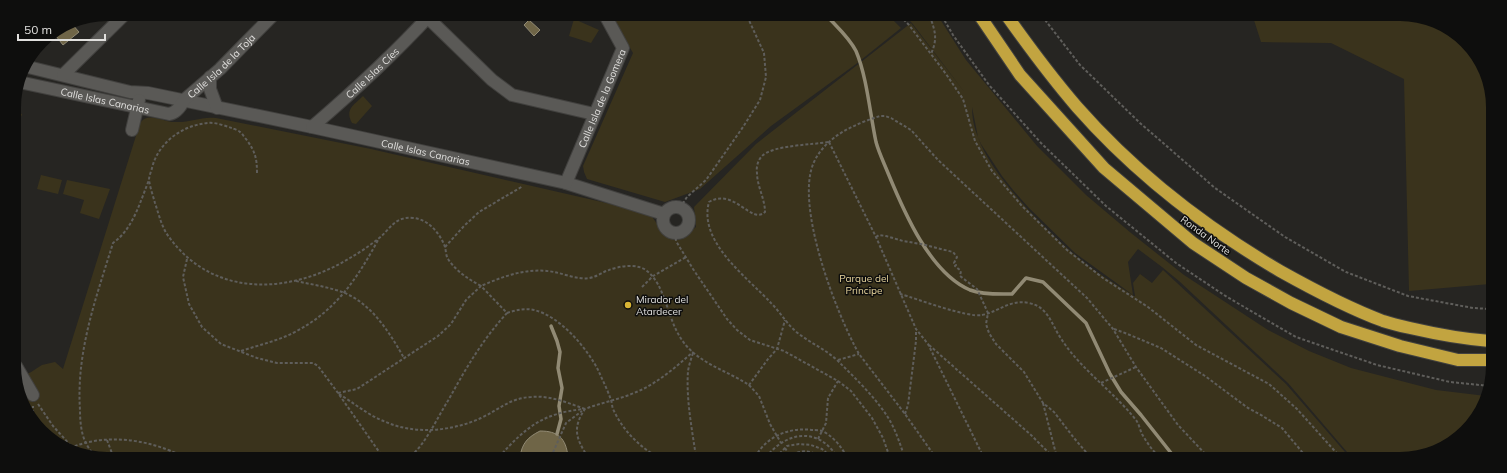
<svg xmlns="http://www.w3.org/2000/svg" width="1507" height="473" font-family="Mulish,sans-serif">
<rect width="100%" height="100%" fill="#262522"/>
<g fill="#3a331c">
<polygon points="611,15 889,16 901,28 856,64 771,126 700,189 665,202 587,179 584,172 583,166 633,53"/>
<path d="M905,16H938L966,60L1037,146L1086,195L1131,233L1184,275L1268,330L1309,351L1351,368L1436,390L1486,396L1457,440L1406,459H1353L1288,383L1179,281L1162,267L1138,249L1128,262L1133,295L1075,253L1029,208L1013,190L1002,176L981,144L978,137L972,107C972,117 974,128 978,137C990,174 1044,228 1074,254C1092,270 1114,283 1134,296H1135L1133,283L1140,274L1152,283L1163,270L1286,384L1351,459L83,456L37,427L16,384V372C30,377 31,371 42,365C46,364 51,363 55,362L63,369L140,123C148,111 163,122 175,122C189,123 202,116 216,118L371,149L650,213C654,220 664,235 672,238C675,240 679,239 682,239L696,227L694,207L756,144L911,23L966,94L912,23Z"/>
<polygon points="1253,17 1424,17 1470,46 1491,89 1490,284 1409,291 1404,79 1331,43 1261,42"/>
<polygon points="574,19 599,30 591,43 569,36"/>
<path d="M363,96L372,106L356,124L352,123C345,109 353,106 363,96Z"/>
<polygon points="14,112 22,114 14,137"/>
<polygon points="41,175 62,180 58,194 37,189"/>
<polygon points="67,180 110,189 99,219 80,213 84,200 63,194"/>
</g>
<g fill="#6f6547" stroke="#918a74">
<polygon points="529,20 540,30 534,36 524,25"/>
<polygon points="71,23 79,32 63,45 56,36"/>
<path d="M540,431C558,431 566,438 568,457H520C522,443 528,437 540,431Z"/>
</g>
<g fill="none" stroke-linecap="round" stroke-linejoin="round">
<g stroke="#918a74" stroke-width="3.5">
<path d="M827,16C837,27 849,37 856,51C867,77 870,114 876,142C879,153 884,163 888,173C904,212 930,273 970,290C983,295 999,294 1012,294L1026,278L1043,282L1086,323L1110,374L1121,392L1141,415L1175,458"/>
<polyline points="551,326 557,341 560,352 558,368 562,388 559,406 561,419 557,434"/>
</g>
<defs>
<g id="minor">
<polyline points="425,15 492,80 512,95 594,114"/>
<path id="s1" d="M24,66L130,92L148,93L312,127L539,177L566,183L664,214"/>
<polyline points="63,75 125,14"/>
<polyline points="210,77 210,89 217,108"/>
<path id="s2" d="M19,82L169,114C176,113 181,106 184,100L220,69L274,14"/>
<path id="s3" d="M312,127C354,91 393,55 430,15"/>
<polyline points="132,130 139,100"/>
<path id="s4" d="M566,183L623,48L605,15"/>
<circle cx="676" cy="220" r="13"/>
<polyline points="16,366 33,395"/>
</g>
<g id="highway">
<polyline points="980,16 1020,75 1104,168 1193,243 1246,278 1291,303 1341,327 1400,346 1458,360 1490,360"/>
<path d="M1007,16C1029,47 1052,78 1077,107C1135,173 1205,227 1280,271C1314,290 1348,308 1383,321C1392,324 1401,326 1410,328C1436,334 1463,339 1490,341"/>
</g>
</defs>
<use href="#minor" stroke="#41403e" stroke-width="14"/>
<use href="#highway" stroke="#41403e" stroke-width="14"/>
<g stroke="#5f5e5b" stroke-width="2" stroke-dasharray="3 2" stroke-linecap="butt">
<polyline points="900,16 909,25 946,74 963,99 975,141 992,171 1022,206 1067,250 1103,278 1148,307 1196,345 1269,384 1297,409 1342,459"/>
<path d="M930,16C935,32 938,38 931,54"/>
<polyline points="942,16 953,35 989,85 1041,143 1106,206 1176,263 1227,297 1296,337 1377,365 1450,382 1490,386"/>
<polyline points="1042,16 1080,65 1140,123 1215,188 1285,237 1346,272 1408,296 1473,308 1490,309"/>
<path d="M828,142C812,145 773,145 762,156C758,160 756,167 757,173C757,186 765,199 765,212C751,225 734,187 709,202C698,242 747,277 771,303C781,313 788,326 799,334C812,344 827,350 839,362C856,379 876,398 889,419C896,431 900,444 905,458"/>
<polyline points="829,142 876,237 916,329 928,344 984,458"/>
<path d="M257,173C257,158 255,151 246,139C244,137 242,133 240,132C238,130 234,129 232,128C225,126 216,122 208,123C182,125 158,143 152,168C151,172 149,176 149,180C150,187 153,196 155,203C159,215 162,228 169,237C214,299 291,294 350,258C359,253 369,246 378,239C390,230 394,216 413,218C428,219 440,233 445,247C446,251 446,256 448,259C456,271 468,279 481,286C504,276 528,267 554,272C565,274 578,280 589,278C597,277 602,272 609,270C619,266 638,263 647,271C666,286 667,319 682,340C697,363 728,371 749,385L768,359L777,349L785,320"/>
<polyline points="680,208 687,197 706,180 743,127 760,100 766,77 764,53 747,16"/>
<polyline points="675,233 676,241 693,269 727,319 737,330 750,340 784,351 838,381 851,391 872,418 883,438 890,458"/>
<polyline points="876,237 879,235 886,236 903,241 921,244 953,252 957,257 954,263 956,265 955,266 961,271 960,276 977,289 988,313 986,324 989,333 996,344 1024,372 1043,403 1054,412 1074,438 1091,458"/>
<polyline points="445,247 464,226 479,212 523,186"/>
<polyline points="187,259 183,277 189,304 202,327 221,344 257,358 277,363 313,363 318,366 338,393 382,456"/>
<path d="M296,281C309,284 323,286 336,290C369,299 388,330 404,358"/>
<polyline points="642,287 653,276 686,257"/>
<path d="M900,294C918,299 967,318 982,315C999,312 1009,299 1029,303C1048,307 1051,323 1060,337C1080,369 1113,391 1136,420C1139,424 1140,430 1142,434C1147,443 1153,451 1160,458"/>
<path d="M507,313C516,310 525,308 534,310C560,316 588,349 599,372C603,381 608,391 611,400C612,403 612,406 613,409C622,429 639,447 658,457"/>
<polyline points="1114,329 1125,333 1161,348 1205,376 1248,408 1261,415 1282,428 1308,459"/>
<polyline points="929,345 1031,435 1054,458"/>
<path d="M241,351C259,345 277,341 293,333C335,312 357,279 378,240"/>
<path d="M693,353C691,359 689,365 688,371C686,400 692,429 696,457"/>
<polyline points="838,360 859,354"/>
<polyline points="1101,383 1136,367"/>
<polyline points="749,385 759,396 770,424 781,443"/>
<path d="M338,393L357,389L438,336L451,324L466,300L481,286L507,313C483,339 466,368 449,399C437,418 427,442 410,457"/>
<path d="M339,394C354,403 369,416 386,422C415,435 453,431 481,418C500,409 510,398 531,397C550,395 568,403 585,409"/>
<polyline points="1043,403 1057,458"/>
<polyline points="38,404 53,426 72,447"/>
<polyline points="905,414 908,405 916,341 916,330"/>
<polyline points="33,418 33,406"/>
<polyline points="818,439 826,423 828,398 838,381"/>
<polyline points="107,440 113,456"/>
<path d="M70,448C105,433 148,439 182,456"/>
<polyline points="785,448 790,456"/>
<path d="M95,456C92,452 88,448 86,443C81,434 80,420 80,410C76,352 96,298 113,243C133,229 140,202 149,180"/>
<polyline points="168,456 170,450"/>
<path d="M499,457C526,427 543,413 584,409"/>
<polyline points="551,457 566,423 582,411"/>
<path d="M588,457C576,439 572,428 585,409C603,402 622,399 641,390C660,381 677,366 693,352"/>
<path d="M755,457C767,436 789,427 813,430C815,430 819,430 822,431C832,435 843,448 847,458"/>
<path d="M766,457C778,442 798,430 818,439C827,443 833,451 839,458"/>
<polyline points="776,457 787,446 799,444 811,445 822,449 831,457"/>
<path d="M788,457C799,450 810,449 821,457"/>
<path d="M936,458L905,414L859,354C837,315 794,205 814,162C826,136 855,124 880,116H885L891,118L911,130L938,160L1087,298L1113,329L1136,367L1178,425L1209,458"/>
</g>
<use href="#minor" stroke="#5a5956" stroke-width="12"/>
<use href="#highway" stroke="#c2a440" stroke-width="12"/>
</g>
<circle fill="#d8b434" stroke="#0e0e0d" stroke-width="1.5" cx="628" cy="305" r="4"/>
<g text-anchor="middle" stroke-width="3" stroke-linejoin="round" paint-order="stroke">
<g font-size="10" fill="#e1e0de" stroke="#0e0e0d">
<text dy="4" stroke="none"><textPath href="#s2" startOffset="225">Calle Isla de la Toja</textPath></text>
<text dy="4" stroke="none"><textPath href="#s3" startOffset="81">Calle Islas Cíes</textPath></text>
<text dy="4" stroke="none"><textPath href="#s4" startOffset="92">Calle Isla de la Gomera</textPath></text>
<text dy="4" stroke="none"><textPath href="#s2" startOffset="88">Calle Islas Canarias</textPath></text>
<text dy="4" stroke="none"><textPath href="#s1" startOffset="411">Calle Islas Canarias</textPath></text>
<text transform="translate(1206 235) rotate(36)" y="4">Ronda Norte</text>
</g>
<g font-size="10" fill="#ebd89f" stroke="#0e0e0d">
<text x="864" y="282">Parque del<tspan x="864" dy="12">Príncipe</tspan></text>
</g>
<g font-size="10" fill="#e1e0de" stroke="#0e0e0d" text-anchor="start">
<text x="636" y="303">Mirador del<tspan x="636" dy="12">Atardecer</tspan></text>
</g>
</g>
<path d="M0 0H1507V473H0ZM107 21H1400A86 86 0 0 1 1486 107V366A86 86 0 0 1 1400 452H107A86 86 0 0 1 21 366V107A86 86 0 0 1 107 21Z" fill="#0e0e0d" fill-rule="evenodd"/>
<path d="M18 34v6h87v-6" fill="none" stroke="#e1e0de" stroke-width="2"/>
<text x="24" y="34" font-size="12" fill="#e1e0de" stroke="#0e0e0d" stroke-width="3" paint-order="stroke">50 m</text>
</svg>
